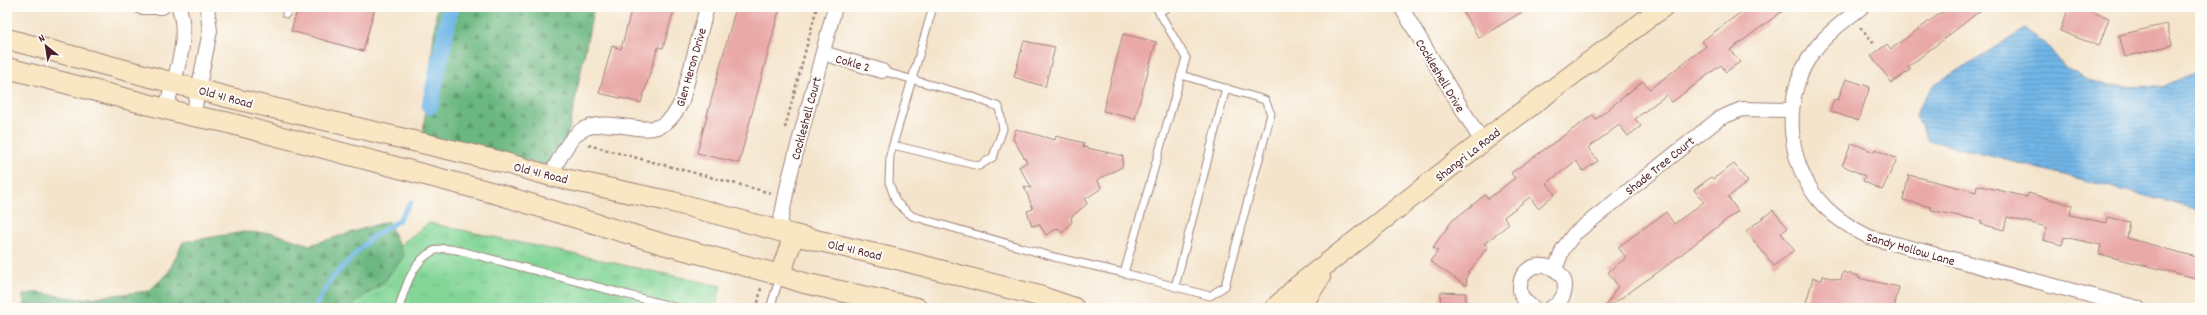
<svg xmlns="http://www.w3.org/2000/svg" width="2207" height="315" font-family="Dekko,sans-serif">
<defs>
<pattern id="grass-tufts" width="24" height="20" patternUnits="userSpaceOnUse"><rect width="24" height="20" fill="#83d697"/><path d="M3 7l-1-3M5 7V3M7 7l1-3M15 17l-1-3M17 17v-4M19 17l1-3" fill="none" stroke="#73b782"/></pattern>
<pattern id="forest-firs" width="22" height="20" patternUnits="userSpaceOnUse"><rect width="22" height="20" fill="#6ab780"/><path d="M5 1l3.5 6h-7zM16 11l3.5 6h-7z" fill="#599469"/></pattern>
<pattern id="water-rules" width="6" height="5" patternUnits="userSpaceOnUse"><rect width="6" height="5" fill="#70b6e7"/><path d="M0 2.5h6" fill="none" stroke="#5e93bb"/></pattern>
</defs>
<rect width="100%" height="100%" fill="#fdfcf7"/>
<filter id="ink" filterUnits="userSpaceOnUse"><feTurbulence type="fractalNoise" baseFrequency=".025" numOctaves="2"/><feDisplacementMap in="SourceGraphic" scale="8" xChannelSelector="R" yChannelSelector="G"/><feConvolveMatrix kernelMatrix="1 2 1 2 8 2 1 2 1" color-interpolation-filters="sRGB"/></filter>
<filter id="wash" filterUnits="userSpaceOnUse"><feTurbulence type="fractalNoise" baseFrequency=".012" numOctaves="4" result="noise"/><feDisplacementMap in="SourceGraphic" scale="16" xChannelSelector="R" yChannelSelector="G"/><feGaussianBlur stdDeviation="0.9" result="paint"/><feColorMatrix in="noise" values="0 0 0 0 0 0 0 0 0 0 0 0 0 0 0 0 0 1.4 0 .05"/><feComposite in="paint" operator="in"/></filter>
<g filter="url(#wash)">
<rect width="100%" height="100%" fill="#f4e4cb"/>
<polygon fill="url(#grass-tufts)" stroke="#667a61" points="429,223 721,286 716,308 342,308 368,269"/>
<g fill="url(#forest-firs)" stroke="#5a6b56">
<polygon points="437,7 594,7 561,169 423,135"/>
<polygon points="388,221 404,256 383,283 352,305 353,308 24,308 23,295 35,292 80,299 149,291 168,273 183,242 243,232 273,233 310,245"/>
</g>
<polygon fill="url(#water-rules)" stroke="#5d6a89" points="2025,29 2046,44 2063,65 2085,79 2110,86 2162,87 2200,70 2200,210 1928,140 1916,116 1920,104 1935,84"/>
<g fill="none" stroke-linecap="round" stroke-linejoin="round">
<polyline stroke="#70b6e7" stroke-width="5" points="314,308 332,278 371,238 398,221 411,202"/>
<polyline stroke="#70b6e7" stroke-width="17" points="430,106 451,7"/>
</g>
<g id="blocks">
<g fill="#e9a9a7">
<polygon points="298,7 375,7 363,51 291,31"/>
<polygon points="632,7 675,7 663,48 658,47 641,103 599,93 612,46 621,49"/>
<polygon points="736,7 780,7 739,163 697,153"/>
<polygon points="1460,7 1530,7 1479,38"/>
<polygon points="1748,7 1788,7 1730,50 1740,62 1726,72 1721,65 1672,102 1666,95 1635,119 1641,126 1628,136 1619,125 1588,148 1598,161 1583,171 1576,161 1547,183 1555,194 1538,208 1530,197 1504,217 1509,224 1484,244 1488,246 1467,275 1466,286 1430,261 1438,251 1433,247 1452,221 1485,195 1488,199 1515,178 1511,173 1593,115 1596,119 1643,81 1650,89 1706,46 1702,41"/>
<polygon points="1949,7 1985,7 1908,67 1910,70 1892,83 1871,56 1887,44 1891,49"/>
<polygon points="2069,7 2089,7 2087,10 2109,18 2099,46 2060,31"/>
<polygon points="2167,24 2172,45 2125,57 2119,35"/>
<polygon points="1123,34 1156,42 1135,119 1103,111"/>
<polygon points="1024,41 1055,47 1045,87 1014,77"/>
<polygon points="1846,79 1870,87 1858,121 1830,111 1834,99 1838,100"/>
<polygon points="1016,129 1055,140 1056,136 1084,143 1083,147 1123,156 1122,167 1097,180 1102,188 1085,199 1087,204 1071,217 1072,222 1062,233 1058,228 1046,235 1039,224 1032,226 1027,211 1033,209 1024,186 1032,188 1019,167 1027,162 1013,139"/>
<polygon points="1852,143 1874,152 1875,149 1897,159 1882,190 1863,181 1865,176 1842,165"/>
<polygon points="1734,164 1748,182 1728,197 1738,211 1661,270 1607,308 1604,308 1618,286 1608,272 1626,258 1618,247 1666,212 1674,224 1704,202 1694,190 1711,177 1713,179"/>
<polygon points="1909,175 1976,192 1977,185 2027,197 2028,193 2072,205 2070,215 2106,223 2107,217 2130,222 2127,238 2200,258 2200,279 2099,254 2101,245 2064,237 2062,245 2043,240 2047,227 2007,217 2004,230 1981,224 1982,221 1931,210 1931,207 1903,200"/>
<polygon points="1773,210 1788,228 1781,233 1794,250 1774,266 1746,231"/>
<polygon points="1843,272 1859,276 1858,278 1899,287 1894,308 1827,308 1806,303 1813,278 1822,280 1823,276 1841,280"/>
<polygon points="1441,292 1466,293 1465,308 1440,308"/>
</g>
</g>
</g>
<g filter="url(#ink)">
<use href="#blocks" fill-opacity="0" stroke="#9f827b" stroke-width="1"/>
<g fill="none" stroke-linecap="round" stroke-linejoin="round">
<defs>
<g id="lane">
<polyline points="933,7 890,155 889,182 896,202 912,216 1054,257 1124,273 1186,58 1159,12"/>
<polyline points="1156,7 1159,12 1168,7"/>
<polyline points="286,14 288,7"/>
<polyline points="882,71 971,96 999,107 1003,129 993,157 979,166 893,145"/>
<polyline points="1124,273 1210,296 1225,286 1271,114 1265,100 1181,75"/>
<polyline points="1175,287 1226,88"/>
<path d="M399,308C405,287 415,254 440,249C446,247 455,250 461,251L678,308"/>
<polyline points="770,308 780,277"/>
</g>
<g id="street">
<polyline points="141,7 162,7"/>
<polyline points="1401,7 1482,142"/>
<path d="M1862,7C1844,21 1826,34 1813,52C1780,98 1786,169 1826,208C1839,221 1853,229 1869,237L2138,308"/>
<polyline points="823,53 882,71"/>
<path d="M166,108C175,74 190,42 179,7"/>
<polyline points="193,116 210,31 207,7"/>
<path d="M551,176C557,162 571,133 586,128C625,113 657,153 682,101L707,7"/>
<polyline points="779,229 789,179 835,7"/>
<polyline points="1555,269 1563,249 1574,234 1720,118 1742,109 1791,110"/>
<path d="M1534,308C1526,303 1519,297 1520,286C1522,252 1576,265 1563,296C1560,302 1557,306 1550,308"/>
</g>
<g id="secondary">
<polyline points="7,39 227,97 498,161 551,176 673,202 794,235 901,260 1039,296 1074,308"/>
<polyline points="7,68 193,116 225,122 494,193 663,244 780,275 804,283 917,308"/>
<polyline points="780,275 794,235"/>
<polyline points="1275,308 1298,286 1482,142 1663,7"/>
<polyline points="1300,308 1320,277"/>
</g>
</defs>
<use href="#lane" stroke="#9f827b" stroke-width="9"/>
<use href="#street" stroke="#9f827b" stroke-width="16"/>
<use href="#secondary" stroke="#9f827b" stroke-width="22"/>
<g stroke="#9f827b" stroke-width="2.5" stroke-dasharray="3 3" stroke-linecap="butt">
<polyline points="1860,27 1874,43"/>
<polyline points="785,128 817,7"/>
<polyline points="588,145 771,193"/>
<polyline points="758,303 761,288"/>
</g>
<use href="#lane" stroke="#fff" stroke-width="7"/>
<use href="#street" stroke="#fff" stroke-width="14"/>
<use href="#secondary" stroke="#f9e7c3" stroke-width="20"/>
</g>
</g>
<g text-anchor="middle" stroke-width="4" stroke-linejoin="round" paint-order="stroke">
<g font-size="13" fill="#4a1f2b" stroke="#fdfcf7">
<text transform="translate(853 62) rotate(16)" y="5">Cokle 2</text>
<text transform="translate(690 67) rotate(-74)" y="5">Glen Heron Drive</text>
<text transform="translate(1441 75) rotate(59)" y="5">Cockleshell Drive</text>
<text transform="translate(226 96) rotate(15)" y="5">Old 41 Road</text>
<text transform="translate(805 118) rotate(-75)" y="5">Cockleshell Court</text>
<text transform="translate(1467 154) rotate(-38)" y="5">Shangri La Road</text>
<text transform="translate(1659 165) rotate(-39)" y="5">Shade Tree Court</text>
<text transform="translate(541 172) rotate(14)" y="5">Old 41 Road</text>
<text transform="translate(1911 248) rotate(16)" y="5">Sandy Hollow Lane</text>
<text transform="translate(855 249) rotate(13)" y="5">Old 41 Road</text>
</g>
</g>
<rect width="2207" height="315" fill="none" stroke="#fdfcf7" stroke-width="24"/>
<g transform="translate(46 46) rotate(330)" stroke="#fdfcf7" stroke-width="3" paint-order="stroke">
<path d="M0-3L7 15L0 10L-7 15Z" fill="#4a1f2b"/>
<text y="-6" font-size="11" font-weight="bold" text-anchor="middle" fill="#4a1f2b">N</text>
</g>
</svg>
